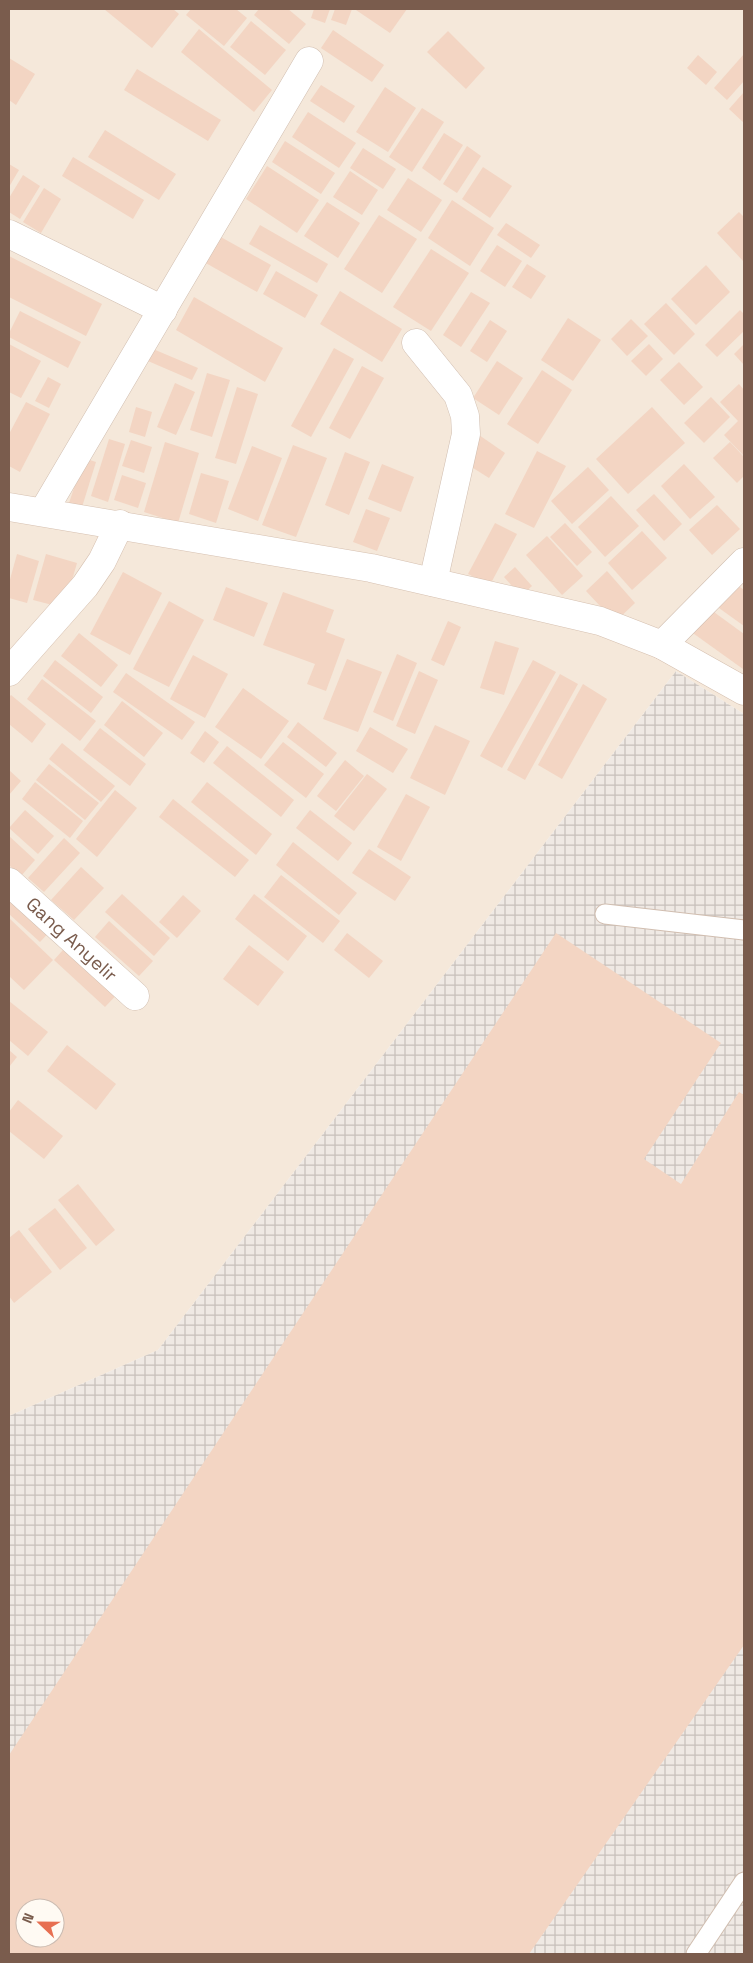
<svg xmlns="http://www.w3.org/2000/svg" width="753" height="1963" font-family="'Space Grotesk',sans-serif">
<defs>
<pattern id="industrial-grid" width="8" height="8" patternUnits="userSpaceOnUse" patternTransform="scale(1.25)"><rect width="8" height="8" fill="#efe9e4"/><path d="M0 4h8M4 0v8" fill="none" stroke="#c7c0bb"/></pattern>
</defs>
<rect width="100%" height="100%" fill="#fdf6ec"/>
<polygon fill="#f5e8da" points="9,9 744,9 744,714 676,671 158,1350 9,1416"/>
<path fill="url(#industrial-grid)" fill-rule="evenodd" d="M676,671L744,714V1954H9V1416L158,1350ZM25,1908H55V1938H25Z"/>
<g fill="#f3d5c3" fill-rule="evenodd">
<polygon points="104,9 173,9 179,14 152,48"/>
<polygon points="191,9 236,9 247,18 224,46 186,15"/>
<polygon points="259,9 288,9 306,24 289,44 254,15"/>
<polygon points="314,9 330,9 325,23 311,18"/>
<polygon points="335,9 352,9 346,25 331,20"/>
<polygon points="357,9 407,9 390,33 356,10"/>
<polygon points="251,21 286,50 265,75 230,47"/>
<polygon points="199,29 272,90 254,112 181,52"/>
<polygon points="333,30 384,65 372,82 321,48"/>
<polygon points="448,31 485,68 466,89 427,52"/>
<polygon points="744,54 744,81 727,100 714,88"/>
<polygon points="698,55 717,72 706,85 687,68"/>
<polygon points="9,58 35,74 16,105 9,100"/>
<polygon points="137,69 221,120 208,141 124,90"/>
<polygon points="321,85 355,106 344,123 310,101"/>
<polygon points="385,87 416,108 388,152 356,132"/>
<polygon points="744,92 744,123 729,109"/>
<polygon points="422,108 444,122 412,172 389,157"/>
<polygon points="308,112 356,143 339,168 292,137"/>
<polygon points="105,130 176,174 159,200 88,157"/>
<polygon points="444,133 463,145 440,181 422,168"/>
<polygon points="285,141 335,173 321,194 272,162"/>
<polygon points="467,146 481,156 457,193 443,184"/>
<polygon points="363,148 396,169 383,189 350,168"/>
<polygon points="73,157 144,200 133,219 62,176"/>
<polygon points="9,164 19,170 9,187"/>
<polygon points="267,166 319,200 297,233 246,199"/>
<polygon points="483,167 512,186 490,218 462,199"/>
<polygon points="350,171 378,190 362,215 333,197"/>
<polygon points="23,175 40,186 20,219 9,212 9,198"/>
<polygon points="408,178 442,200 421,232 387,210"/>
<polygon points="44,188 61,199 41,233 23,222"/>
<polygon points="452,200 494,228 470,266 428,238"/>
<polygon points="327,202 360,223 338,258 304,236"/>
<polygon points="739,212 744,217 744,262 717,233"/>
<polygon points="379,215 417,239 382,293 344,269"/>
<polygon points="506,223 540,245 531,258 497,235"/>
<polygon points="260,225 328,264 317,283 249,244"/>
<polygon points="219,236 271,265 257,292 204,262"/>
<polygon points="497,245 522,261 505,287 480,271"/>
<polygon points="431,249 469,273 431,331 393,307"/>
<polygon points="9,256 102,304 86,336 9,297"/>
<polygon points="527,264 546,276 531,299 512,287"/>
<polygon points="706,265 730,292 696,325 671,299"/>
<polygon points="276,271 318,295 305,318 263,294"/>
<polygon points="340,291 402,329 382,362 320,324"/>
<polygon points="471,292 490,303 461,347 443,335"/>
<polygon points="194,297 283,348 265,382 176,330"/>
<polygon points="666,303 695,334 674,355 644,324"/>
<polygon points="740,310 744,314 744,331 717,357 705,345"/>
<polygon points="20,311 81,342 68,368 9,337 9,333"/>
<polygon points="568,318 601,340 573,381 541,360"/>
<polygon points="631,319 648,336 627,356 611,339"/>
<polygon points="490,320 507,331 487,362 470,351"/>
<polygon points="9,344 41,361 21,398 9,392"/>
<polygon points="649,344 663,359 646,376 631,361"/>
<polygon points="744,344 744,365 734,354"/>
<polygon points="334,348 354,359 311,437 291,426"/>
<polygon points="153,349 198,368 192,380 148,361"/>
<polygon points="497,361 523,378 499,415 473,398"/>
<polygon points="679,362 703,387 684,405 660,380"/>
<polygon points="362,366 384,378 350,439 329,428"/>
<polygon points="542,370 572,390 538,444 507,424"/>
<polygon points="207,373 230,380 212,437 190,430"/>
<polygon points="48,377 61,384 49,408 35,401"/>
<polygon points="175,383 195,392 176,435 157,427"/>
<polygon points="739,384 744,390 744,456 724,435 738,421 720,402"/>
<polygon points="237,387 258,394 236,464 215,458"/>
<polygon points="711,397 730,417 704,443 684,423"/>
<polygon points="26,402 50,414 20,472 9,466 9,434"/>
<polygon points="136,407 152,412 145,437 129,432"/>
<polygon points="652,407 685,443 628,494 596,459"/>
<polygon points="479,435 505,453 489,478 462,461"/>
<polygon points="109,439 125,444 108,502 91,496"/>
<polygon points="131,440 152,447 144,473 122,466"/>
<polygon points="165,442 199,453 178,523 144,512"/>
<polygon points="730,442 744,457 744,476 737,483 713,458"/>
<polygon points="293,445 327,458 296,537 262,525"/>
<polygon points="252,446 282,458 258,521 228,509"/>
<polygon points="537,451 566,466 534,528 505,514"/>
<polygon points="345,452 370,462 349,515 325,505"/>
<polygon points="84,458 96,462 82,507 69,503"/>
<polygon points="382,464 414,477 401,512 368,499"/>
<polygon points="684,464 715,497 690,519 661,486"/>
<polygon points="588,467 609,490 572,524 551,501"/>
<polygon points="201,473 229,481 216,523 189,514"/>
<polygon points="122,475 146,483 138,508 114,500"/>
<polygon points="654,494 682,524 664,541 636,510"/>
<polygon points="611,496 639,526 605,557 578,527"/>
<polygon points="717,505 740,529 712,555 689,530"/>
<polygon points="366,509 390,518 377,551 353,542"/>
<polygon points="495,523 517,534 490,585 468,574"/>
<polygon points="565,523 592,552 577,566 550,537"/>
<polygon points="642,531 667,558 632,590 608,563"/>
<polygon points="547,536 583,576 562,595 526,555"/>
<polygon points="17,554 39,561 27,603 9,598 9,583"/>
<polygon points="46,554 77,563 64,608 33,600"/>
<polygon points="515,567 532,586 521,596 504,577"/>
<polygon points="607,571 635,603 615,622 586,591"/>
<polygon points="123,572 162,593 130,655 90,634"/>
<polygon points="729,579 744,590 744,626 712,603"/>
<polygon points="226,587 268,603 254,637 213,620"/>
<polygon points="283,592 334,610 326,632 345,639 326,691 307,684 315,664 263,645"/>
<polygon points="169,601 204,620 169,687 133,669"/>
<polygon points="707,607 744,634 744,667 743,669 690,631"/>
<polygon points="448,621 461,627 444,666 431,660"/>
<polygon points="79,633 118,665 101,687 61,656"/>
<polygon points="495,641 519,648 504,695 480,688"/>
<polygon points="397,654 417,663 393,721 373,712"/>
<polygon points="193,655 228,674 205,718 170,699"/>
<polygon points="347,659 382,672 358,732 323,719"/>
<polygon points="55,660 103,697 91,713 43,676"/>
<polygon points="533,660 556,672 502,768 480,756"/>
<polygon points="419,671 438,680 415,734 396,726"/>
<polygon points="126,673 195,722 182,740 113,692"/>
<polygon points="560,674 578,684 525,780 507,770"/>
<polygon points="42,679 96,721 80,741 27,699"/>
<polygon points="583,684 607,699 562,779 538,765"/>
<polygon points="243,688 289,721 261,759 215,727"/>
<polygon points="11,695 46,724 32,743 9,724 9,697"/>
<polygon points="122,701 163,733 144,757 104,725"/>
<polygon points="298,722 337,753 326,767 287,737"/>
<polygon points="435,725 470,741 445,795 410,778"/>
<polygon points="370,727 408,749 393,773 356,751"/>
<polygon points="100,728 146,764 130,786 83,750"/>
<polygon points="205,731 219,742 204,763 190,753"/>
<polygon points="283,742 324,774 306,798 264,765"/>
<polygon points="62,743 115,786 101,802 49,759"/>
<polygon points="227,746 294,800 281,817 213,763"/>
<polygon points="345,760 364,776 336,811 317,796"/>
<polygon points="49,764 99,803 85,820 36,780"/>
<polygon points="9,770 21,781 9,795"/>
<polygon points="367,774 387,789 354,831 334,816"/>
<polygon points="35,782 83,821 70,838 22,799"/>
<polygon points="207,782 272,834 256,855 191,802"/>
<polygon points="115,790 137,808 97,857 76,839"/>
<polygon points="406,794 430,807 401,861 377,847"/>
<polygon points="173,799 249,860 235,877 159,817"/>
<polygon points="25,810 54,836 38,854 9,828"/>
<polygon points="310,810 352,843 338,861 296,828"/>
<polygon points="9,836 35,860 21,876 9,865"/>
<polygon points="64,838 80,853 44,892 28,878"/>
<polygon points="293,842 357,893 339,915 276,865"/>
<polygon points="369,849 411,877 395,901 352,873"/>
<polygon points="81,867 104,888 74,920 51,900"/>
<polygon points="281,875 340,921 323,943 264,897"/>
<polygon points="17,892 55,926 40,942 9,914 9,901"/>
<polygon points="122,894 170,938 154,956 105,912"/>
<polygon points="254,894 307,936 288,961 235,919"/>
<polygon points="183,895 201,911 177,938 159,922"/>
<polygon points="9,918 53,960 24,990 9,976"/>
<polygon points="109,921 153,961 139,976 95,937"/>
<polygon points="347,933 383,961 369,978 334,950"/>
<path d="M556,933L721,1043L644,1159L681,1184L739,1092L744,1095V1645L529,1954H9V1755ZM25,1908H55V1938H25Z"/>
<polygon points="71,941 123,988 105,1007 54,960"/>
<polygon points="249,945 284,972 258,1006 223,979"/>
<polygon points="9,1001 48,1032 28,1056 9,1040"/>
<polygon points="67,1045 116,1084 96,1110 47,1071"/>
<polygon points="9,1050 17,1057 9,1067"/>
<polygon points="18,1100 63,1136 44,1159 9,1131 9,1112"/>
<polygon points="78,1184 115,1230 96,1246 58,1200"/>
<polygon points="55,1208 87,1248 60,1270 28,1229"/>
<polygon points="19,1230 52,1272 14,1303 9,1296 9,1238"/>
</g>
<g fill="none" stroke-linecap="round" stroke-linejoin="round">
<defs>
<g id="lane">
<polyline points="605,914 744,930"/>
<polyline points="696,1954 744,1882"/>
</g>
<g id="street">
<polyline points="9,234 163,310"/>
<polyline points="416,343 458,395 465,416 466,434 433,582"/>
<polyline points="43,512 309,61"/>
<polyline points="662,645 744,562"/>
<path id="s1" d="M9,882L135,996"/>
</g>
<g id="secondary">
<polyline points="9,507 371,568 600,621 662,645 744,691"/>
<polyline points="9,672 85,586 102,561 120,524"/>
</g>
</defs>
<use href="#lane" stroke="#d1beb0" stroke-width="21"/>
<use href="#street" stroke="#d1beb0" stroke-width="29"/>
<use href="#secondary" stroke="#d6c0b0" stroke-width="29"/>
<use href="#lane" stroke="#fff" stroke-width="19"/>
<use href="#street" stroke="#fff" stroke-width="28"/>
<use href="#secondary" stroke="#fff" stroke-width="28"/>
</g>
<g text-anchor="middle" stroke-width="4" stroke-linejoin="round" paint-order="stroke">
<g font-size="19" fill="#7a5c4d" stroke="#fffaf3">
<text dy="7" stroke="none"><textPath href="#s1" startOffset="85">Gang Anyelir</textPath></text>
</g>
</g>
<rect width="753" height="1963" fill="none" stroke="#7a5c4d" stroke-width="20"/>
<g transform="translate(40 1923) rotate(292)"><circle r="24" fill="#fffaf3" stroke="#cabbb1"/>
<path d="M0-4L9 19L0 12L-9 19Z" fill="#e76f51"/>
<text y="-8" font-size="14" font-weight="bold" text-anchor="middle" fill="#7a5c4d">N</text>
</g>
</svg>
